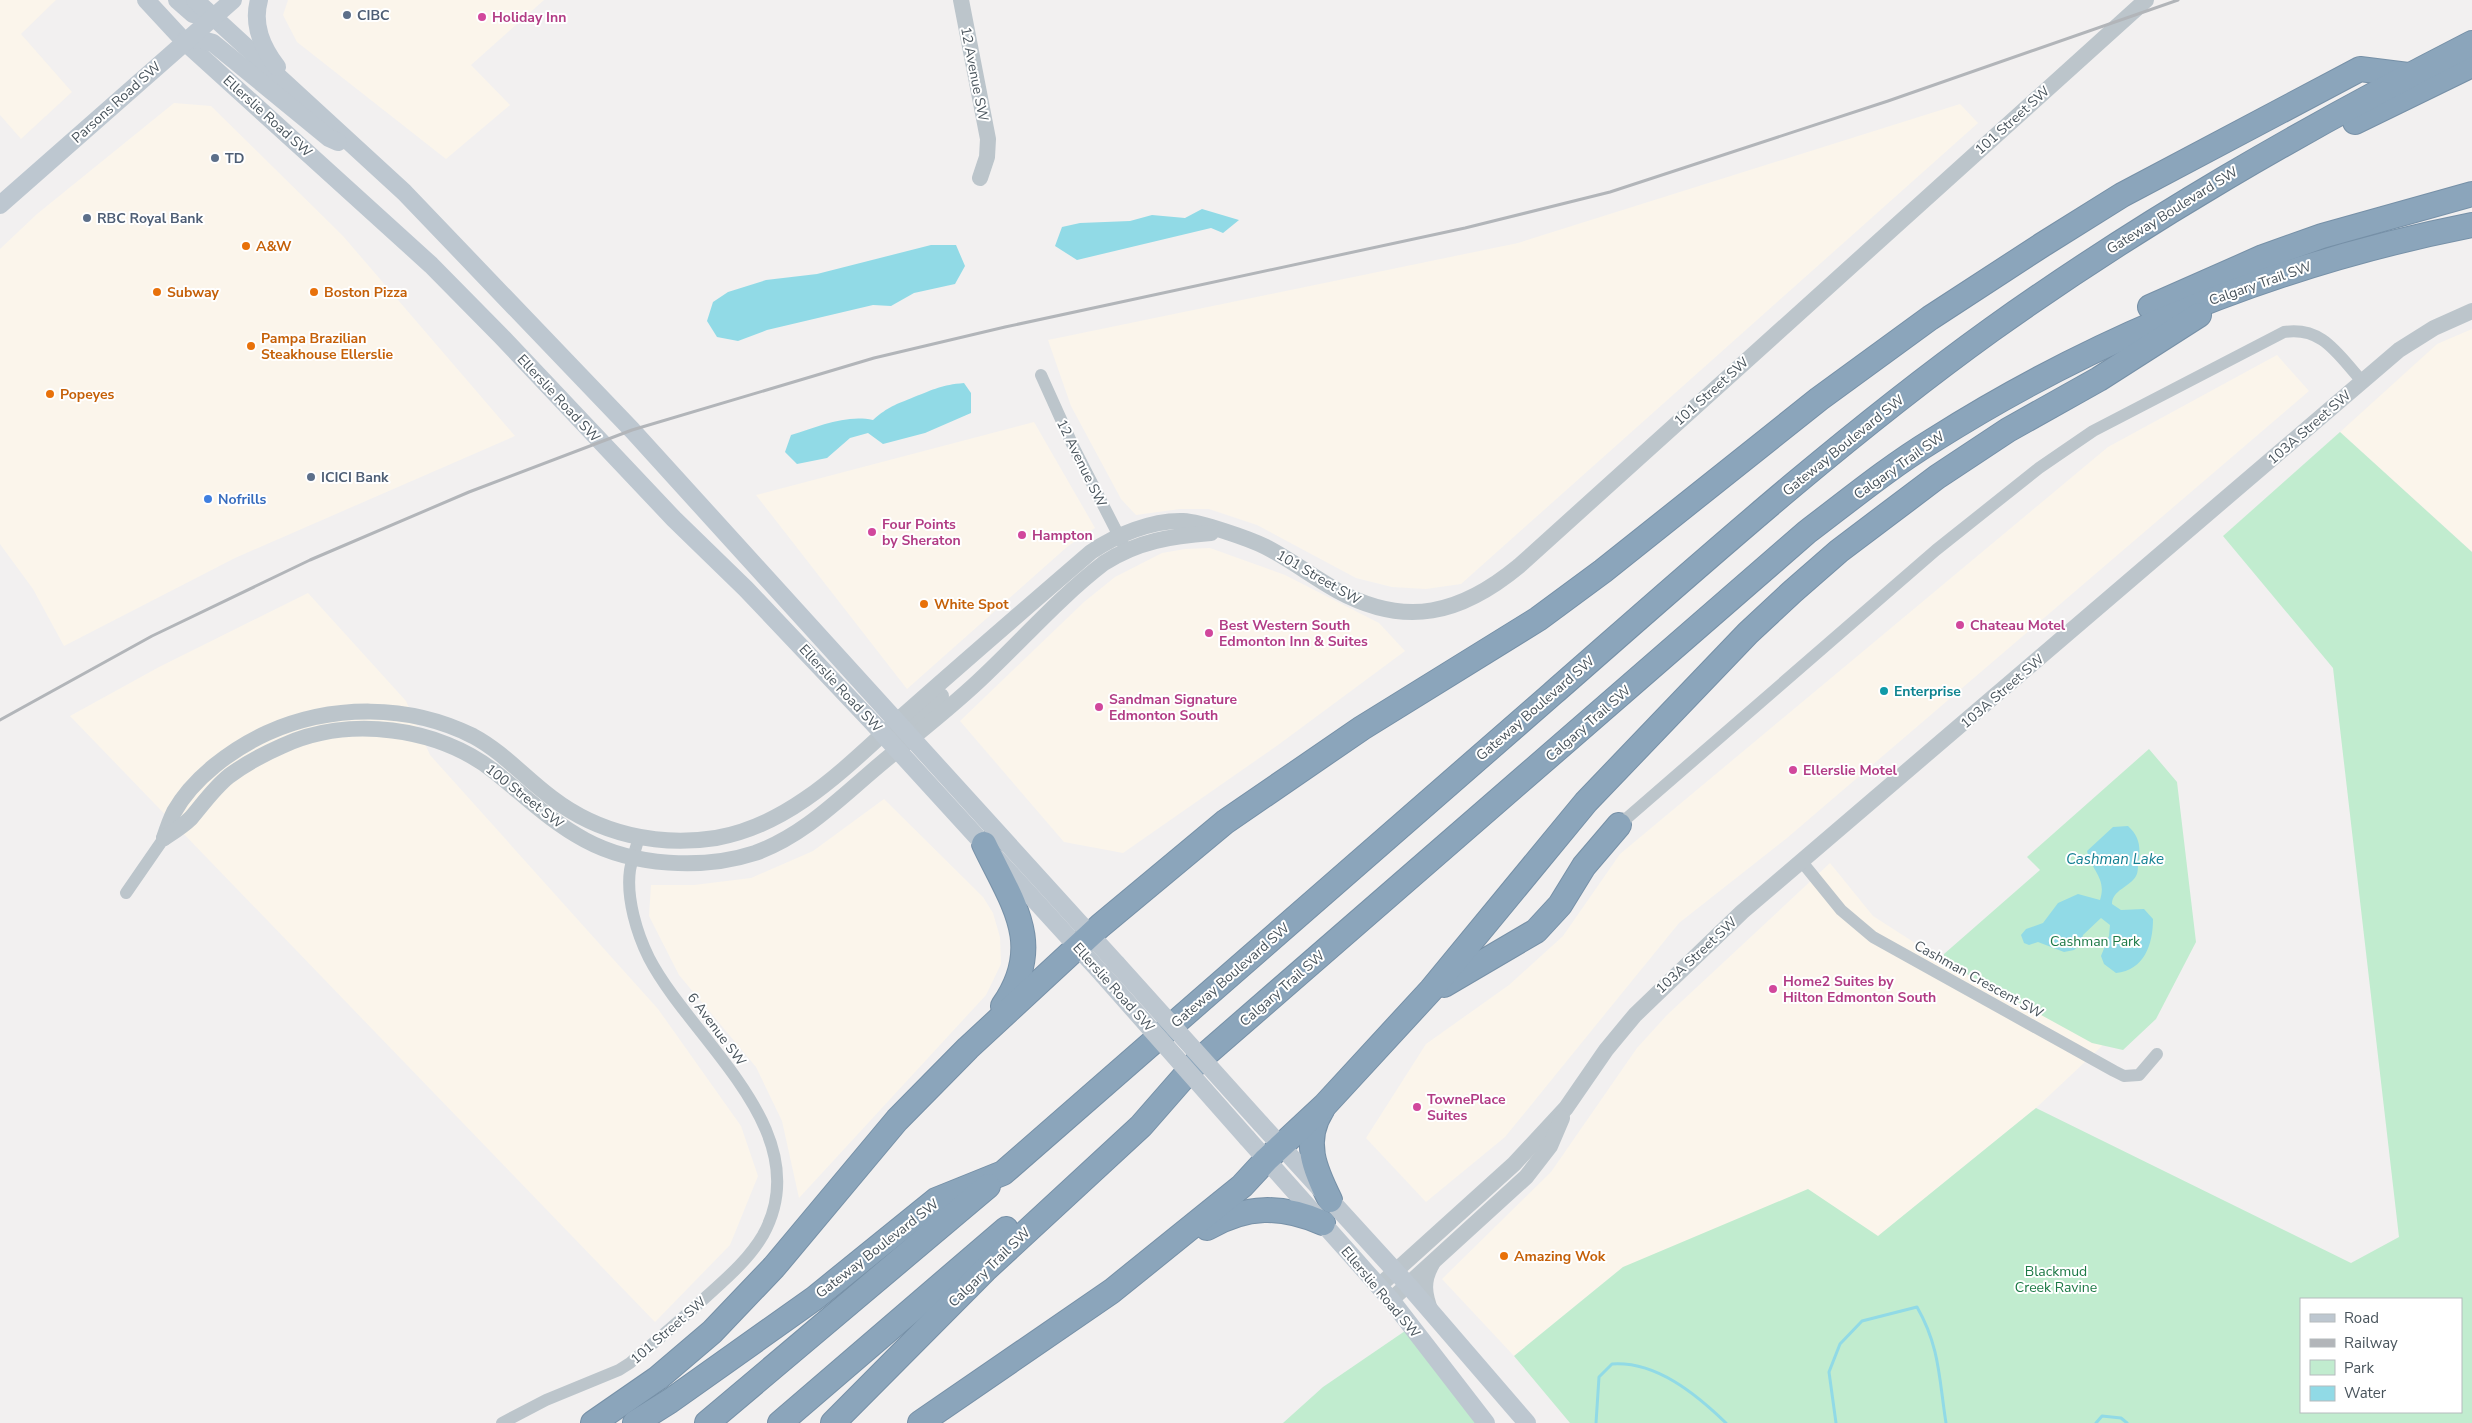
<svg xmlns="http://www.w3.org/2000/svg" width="2472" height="1423" font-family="'Nunito Sans',sans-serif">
<rect width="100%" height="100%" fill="#f2f0f0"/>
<g fill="#fbf5eb">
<polygon points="0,0 56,0 21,34 72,92 21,139 0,115"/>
<polygon points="288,0 544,0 471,65 510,105 446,159 297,42 283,15"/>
<polygon points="174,103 211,106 343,236 515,436 235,558 64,646 33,589 0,544 0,249 37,214"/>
<polygon points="1960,104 1978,123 1461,584 1426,589 1392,587 1356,578 1257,525 1209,509 1180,509 1136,515 1121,499 1071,406 1048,340 1518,243"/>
<polygon points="2472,329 2472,552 2340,432 2437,344"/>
<polygon points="2277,355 2309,391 1787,838 1679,923 1505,1137 1426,1202 1366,1138 1426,1044 1509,985 1563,936 1620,854 2108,447"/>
<polygon points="1034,422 1095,528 1068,546 907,689 756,495"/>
<polygon points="1210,548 1285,575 1379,623 1405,651 1278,745 1123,853 1064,842 960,721 1084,602 1115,577 1162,553 1185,549"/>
<polygon points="308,593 406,701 430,755 658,1009 741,1126 758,1176 730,1245 655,1322 70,716 159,667"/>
<polygon points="884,799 983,897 993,913 1000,937 1001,964 986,995 799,1198 782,1121 756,1067 679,975 649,916 651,885 694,885 751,878 813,851"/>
<polygon points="1830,863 1873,916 1943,961 2103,1045 2036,1108 1878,1236 1623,1267 1514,1356 1442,1279 1551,1172 1637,1048 1667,1015"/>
</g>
<g fill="#c1eccf" fill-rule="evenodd">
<path d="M2340,432L2472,552V1423H1570L1514,1356L1623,1267L1808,1189L1878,1236L2036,1108L2351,1263L2399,1237L2333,668L2223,536ZM2301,1299H2461V1412H2301Z"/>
<polygon points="2149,749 2177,782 2196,942 2156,1019 2123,1050 2092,1043 1943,961 1944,954 2040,870 2027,857"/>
<polygon points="1405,1331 1479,1423 1283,1423 1323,1387"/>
</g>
<g fill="#91dae6">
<polygon points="1202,209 1239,220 1223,233 1211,228 1077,260 1055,246 1062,227 1080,223 1130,221 1152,215 1185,218"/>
<polygon points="931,245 956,245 965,266 955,284 914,293 891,306 873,305 767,330 738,341 717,337 707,321 713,302 728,292 766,280 817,274"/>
<path d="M964,383L971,393V413L925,433L883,444L868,433L850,438L827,458L797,464L785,452L791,435C817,427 846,414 873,420C889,406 895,405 914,397C935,389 941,385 964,383Z"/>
<path d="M2128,826C2140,837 2141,848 2138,864C2138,867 2138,873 2136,876C2130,887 2112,890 2112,904L2121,910L2144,909L2153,919C2153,945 2144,970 2116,973L2104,964L2101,956L2109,936L2110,925L2101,918L2083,935L2080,945L2074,950L2064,952L2038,942L2029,945L2024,943L2021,935L2026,929L2043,923L2058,903L2078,894L2100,900C2107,878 2092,872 2087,851L2113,827Z"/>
</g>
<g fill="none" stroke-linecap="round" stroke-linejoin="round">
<g stroke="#91dae6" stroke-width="3">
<path d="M1596,1423L1599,1377L1612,1364C1656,1361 1696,1394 1726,1423"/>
<path d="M1836,1423L1829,1372L1840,1344L1862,1321L1917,1307C1940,1347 1939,1379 1946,1423"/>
<polyline points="2096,1423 2102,1416 2121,1418 2127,1423"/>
</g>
<defs>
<g id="motorway">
<polyline points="2355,122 2472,65"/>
<polyline points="2150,307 2263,257 2322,236 2472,194"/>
<path d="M984,844C1012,903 1046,944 1003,1006"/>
<polyline points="1444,985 1536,931 1560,905 1584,866 1619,825"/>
<path d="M1322,1110C1302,1141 1315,1170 1330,1200"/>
<path d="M1207,1228C1247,1205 1281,1205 1323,1223"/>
<polyline points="593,1423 658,1378 712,1332 774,1267 897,1120 968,1048 1100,926 1225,822 1362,728 1538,619 1603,571 1819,399 1930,318 2042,245 2122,195 2360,69 2408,75"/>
<path d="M635,1423L670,1401L815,1298L936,1200L1003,1173C1186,1013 1369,854 1552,694C1695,569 1837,441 1991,330C2145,220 2304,129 2472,43"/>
<polyline points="707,1423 988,1186"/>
<polyline points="780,1423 1006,1229"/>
<path d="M833,1423L985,1270L1141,1126L1197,1062L1807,532C1848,501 1888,468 1932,441C2098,336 2279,263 2472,225"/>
<polyline points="920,1423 1112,1291 1242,1186 1266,1160 1325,1105 1431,990 1586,802 1748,633 1792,592 1839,551 1937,477 2008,430 2099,379 2199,315"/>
</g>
</defs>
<use href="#motorway" stroke="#7690a7" stroke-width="26"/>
<g stroke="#bcc5cb" stroke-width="12">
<polyline points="1041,375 1073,446 1123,544"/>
<path d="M1619,825L1936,550L2039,468L2093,431L2284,332C2323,326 2338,355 2362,381"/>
<polyline points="1802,862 1841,910 1873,937 2114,1071 2124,1076 2139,1075 2157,1054"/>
<polyline points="126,893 164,838"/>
<path d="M502,1423L546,1400L619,1370L630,1363C656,1341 682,1319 707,1296C728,1277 749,1259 763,1235C820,1132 692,1041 649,958C637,934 626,898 630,870C632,859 636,848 639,837"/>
</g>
<g stroke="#bcc5cb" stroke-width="16">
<polyline points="961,0 988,139 987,157 980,178"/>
<polyline points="899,742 906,731 941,696"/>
<path d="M164,838C167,829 170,820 174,812C193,778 232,749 267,733C332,704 409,704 473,736C503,752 525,778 552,798C599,834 658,847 716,838C790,825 844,769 897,721C961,664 1026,608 1091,552C1116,535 1152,520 1183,521C1201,522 1250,539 1266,547C1291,560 1313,577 1338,591C1406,628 1461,614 1519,566L2146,0"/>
<path d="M164,838C173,832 183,826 191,818C203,804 214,788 229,776C245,764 264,754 282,746C348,715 439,727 495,772C525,796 551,822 585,840C633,866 703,870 755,853C800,837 834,804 870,773C908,740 949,710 985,675C1024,638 1061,596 1104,563C1138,541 1172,536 1211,533"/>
<polyline points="1379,1286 1514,1164 1566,1108 1606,1050 1635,1015 1742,912 2399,350 2434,328 2472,311"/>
<polyline points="1391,1300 1526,1177 1550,1146 1562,1118"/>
<path d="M1431,1312C1424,1294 1422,1281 1432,1264"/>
</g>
<g stroke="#bdc7d0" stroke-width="18">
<polyline points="146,0 184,41 431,265 501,336 674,519 746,589 872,722 1103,975"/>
<polyline points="177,0 193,14 206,17"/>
<polyline points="195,0 404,192 632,430 1117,964"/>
<path d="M259,0C252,25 262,47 277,67"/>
<polyline points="184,41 199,39 213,43 329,138 338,142"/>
<polyline points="0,205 233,0"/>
<polyline points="1261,1124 1408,1285 1527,1423"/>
<polyline points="1247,1138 1391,1300 1486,1423"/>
</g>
<use href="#motorway" stroke="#8ba5bb" stroke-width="24"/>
<polyline stroke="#b2b5b9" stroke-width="3" points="0,720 152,636 310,560 469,492 632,430 874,358 1005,327 1465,228 1610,192 1888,101 2178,0"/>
<g stroke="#bdc7d0" stroke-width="18">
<polyline points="1117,964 1261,1124"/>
<polyline points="1103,975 1247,1138"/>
</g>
</g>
<g fill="#5c6f8a" stroke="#fff" stroke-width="2">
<circle cx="347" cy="15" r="5"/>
<circle cx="215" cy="158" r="5"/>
<circle cx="87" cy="218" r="5"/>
<circle cx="311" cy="477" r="5"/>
</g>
<g fill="#d1479c" stroke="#fff" stroke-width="2">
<circle cx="482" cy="17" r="5"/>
<circle cx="872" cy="532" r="5"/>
<circle cx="1022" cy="535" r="5"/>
<circle cx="1960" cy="625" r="5"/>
<circle cx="1209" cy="633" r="5"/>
<circle cx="1099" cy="707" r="5"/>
<circle cx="1793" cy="770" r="5"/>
<circle cx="1773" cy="989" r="5"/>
<circle cx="1417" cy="1107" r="5"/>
</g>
<g fill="#e8710a" stroke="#fff" stroke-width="2">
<circle cx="246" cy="246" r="5"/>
<circle cx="157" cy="292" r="5"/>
<circle cx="314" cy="292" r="5"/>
<circle cx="251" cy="346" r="5"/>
<circle cx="50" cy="394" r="5"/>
<circle cx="924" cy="604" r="5"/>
<circle cx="1504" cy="1256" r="5"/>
</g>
<circle fill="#3f7fe0" stroke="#fff" stroke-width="2" cx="208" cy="499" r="5"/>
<circle fill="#0f9aa8" stroke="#fff" stroke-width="2" cx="1884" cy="691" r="5"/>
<g text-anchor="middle" stroke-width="4" stroke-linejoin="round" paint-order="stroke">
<g font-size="14" font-weight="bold" fill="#4e5e75" stroke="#fff" text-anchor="start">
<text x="357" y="20">CIBC</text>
<text x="225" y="163">TD</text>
<text x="97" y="223">RBC Royal Bank</text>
<text x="321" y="482">ICICI Bank</text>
</g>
<g font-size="14" font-weight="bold" fill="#b23c85" stroke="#fff" text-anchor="start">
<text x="492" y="22">Holiday Inn</text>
<text x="882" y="529">Four Points<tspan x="882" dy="16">by Sheraton</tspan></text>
<text x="1032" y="540">Hampton</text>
<text x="1219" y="630">Best Western South<tspan x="1219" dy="16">Edmonton Inn &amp; Suites</tspan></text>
<text x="1970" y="630">Chateau Motel</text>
<text x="1109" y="704">Sandman Signature<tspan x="1109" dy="16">Edmonton South</tspan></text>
<text x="1803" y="775">Ellerslie Motel</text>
<text x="1783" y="986">Home2 Suites by<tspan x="1783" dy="16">Hilton Edmonton South</tspan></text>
<text x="1427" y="1104">TownePlace<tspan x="1427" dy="16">Suites</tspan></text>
</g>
<g font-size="14" fill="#49545c" stroke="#fff">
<text transform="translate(975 74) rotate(79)" y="5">12 Avenue SW</text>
<text transform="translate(116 102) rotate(-42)" y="5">Parsons Road SW</text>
<text transform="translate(268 116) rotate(42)" y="5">Ellerslie Road SW</text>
<text transform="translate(2012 120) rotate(-42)" y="5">101 Street SW</text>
<text transform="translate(2172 210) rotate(-32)" y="5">Gateway Boulevard SW</text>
<text transform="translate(2260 283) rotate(-19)" y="5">Calgary Trail SW</text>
<text transform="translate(1711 391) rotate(-42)" y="5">101 Street SW</text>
<text transform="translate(559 398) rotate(47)" y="5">Ellerslie Road SW</text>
<text transform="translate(2309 427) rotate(-41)" y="5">103A Street SW</text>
<text transform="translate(1843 445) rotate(-39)" y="5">Gateway Boulevard SW</text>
<text transform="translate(1082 463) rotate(64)" y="5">12 Avenue SW</text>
<text transform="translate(1899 465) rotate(-35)" y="5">Calgary Trail SW</text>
<text transform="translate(1319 577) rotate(30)" y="5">101 Street SW</text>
<text transform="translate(841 688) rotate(47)" y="5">Ellerslie Road SW</text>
<text transform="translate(2002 691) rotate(-41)" y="5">103A Street SW</text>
<text transform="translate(1535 708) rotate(-41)" y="5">Gateway Boulevard SW</text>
<text transform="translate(1588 723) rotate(-41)" y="5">Calgary Trail SW</text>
<text transform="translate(525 796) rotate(38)" y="5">100 Street SW</text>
<text transform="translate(1696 955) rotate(-43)" y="5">103A Street SW</text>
<text transform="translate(1230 975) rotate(-41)" y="5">Gateway Boulevard SW</text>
<text transform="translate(1979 979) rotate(29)" y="5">Cashman Crescent SW</text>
<text transform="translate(1114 987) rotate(48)" y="5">Ellerslie Road SW</text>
<text transform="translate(1282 988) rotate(-41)" y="5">Calgary Trail SW</text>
<text transform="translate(717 1029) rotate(53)" y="5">6 Avenue SW</text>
<text transform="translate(877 1248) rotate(-38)" y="5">Gateway Boulevard SW</text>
<text transform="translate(989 1267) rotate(-44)" y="5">Calgary Trail SW</text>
<text transform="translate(1381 1292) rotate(50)" y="5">Ellerslie Road SW</text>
<text transform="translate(668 1330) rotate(-41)" y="5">101 Street SW</text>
</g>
<g font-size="14" font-weight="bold" fill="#c56008" stroke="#fff" text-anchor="start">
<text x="256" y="251">A&amp;W</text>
<text x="167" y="297">Subway</text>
<text x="324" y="297">Boston Pizza</text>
<text x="261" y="343">Pampa Brazilian<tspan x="261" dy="16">Steakhouse Ellerslie</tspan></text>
<text x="60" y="399">Popeyes</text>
<text x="934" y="609">White Spot</text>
<text x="1514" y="1261">Amazing Wok</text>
</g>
<g font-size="14" font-weight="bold" fill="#366cbe" stroke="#fff" text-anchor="start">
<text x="218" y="504">Nofrills</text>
</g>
<g font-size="14" font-weight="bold" fill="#0d838f" stroke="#fff" text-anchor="start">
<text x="1894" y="696">Enterprise</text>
</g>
<g font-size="14" fill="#1d7946" stroke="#fff">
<text x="2095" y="946">Cashman Park</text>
<text x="2056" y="1276">Blackmud<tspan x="2056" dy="16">Creek Ravine</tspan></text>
</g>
<g font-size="15" font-style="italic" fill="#168194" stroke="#fff">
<text x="2115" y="864">Cashman Lake</text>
</g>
</g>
<rect x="2300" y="1298" width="162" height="115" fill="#ffffff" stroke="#b6bbbe"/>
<rect x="2310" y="1314" width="25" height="8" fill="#bdc7d0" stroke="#b6bbbe"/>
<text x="2344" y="1323" font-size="15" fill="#49545c">Road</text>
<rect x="2310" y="1339" width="25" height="8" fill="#b2b5b9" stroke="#b6bbbe"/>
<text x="2344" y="1348" font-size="15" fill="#49545c">Railway</text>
<rect x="2310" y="1360" width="25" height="15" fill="#c1eccf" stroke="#b6bbbe"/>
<text x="2344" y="1373" font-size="15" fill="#49545c">Park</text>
<rect x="2310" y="1386" width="25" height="15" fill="#91dae6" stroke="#b6bbbe"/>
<text x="2344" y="1398" font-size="15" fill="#49545c">Water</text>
</svg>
